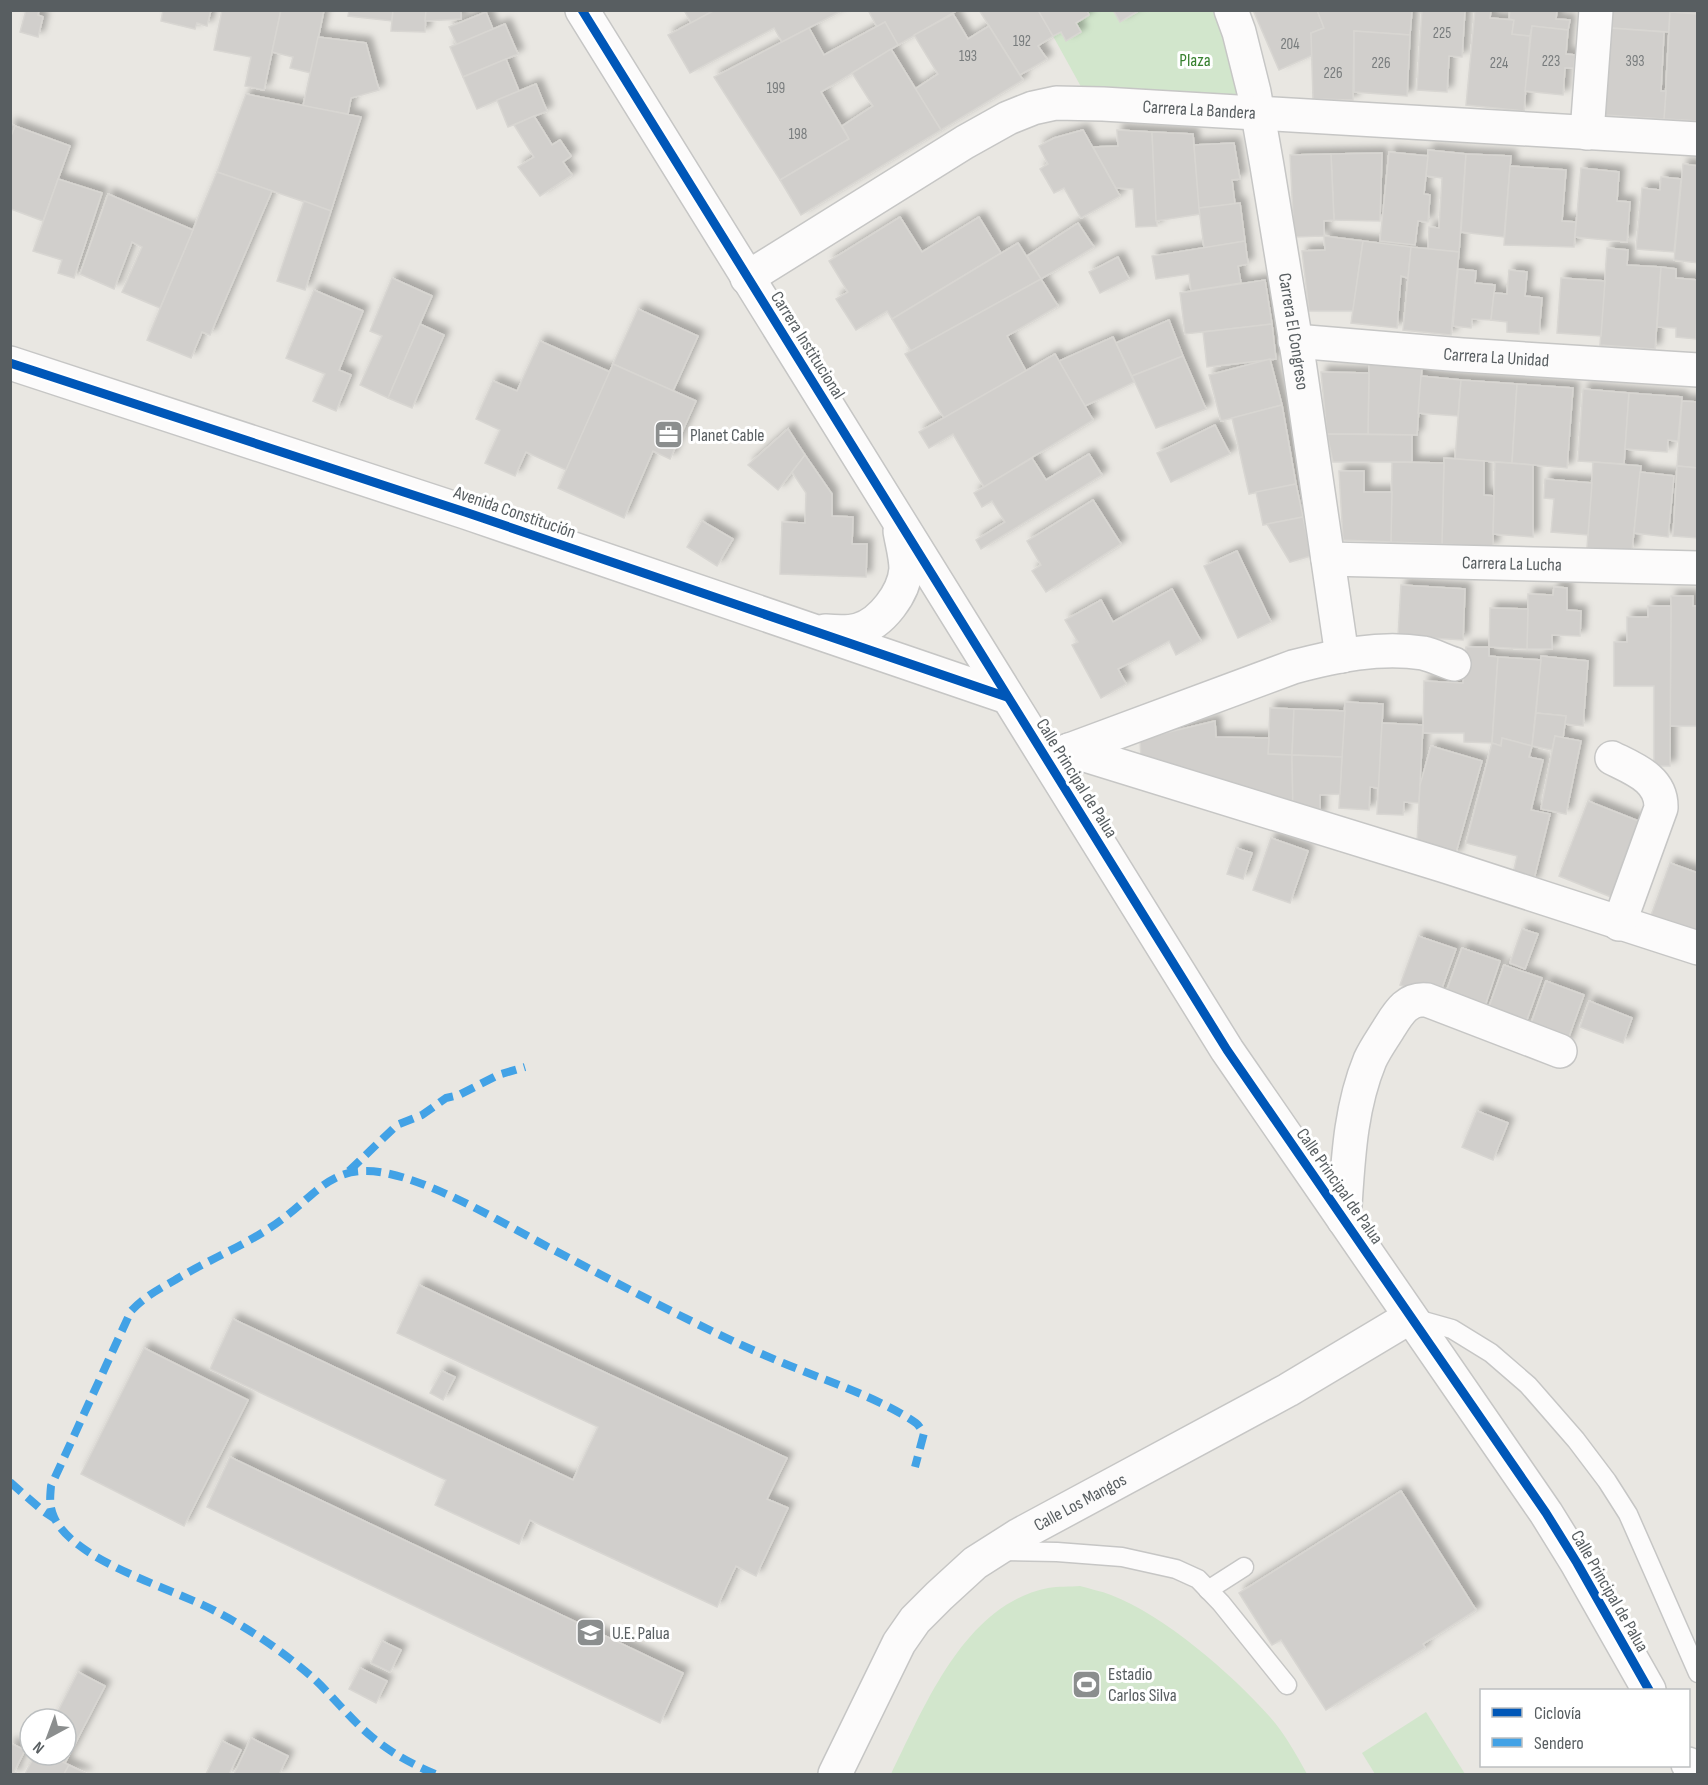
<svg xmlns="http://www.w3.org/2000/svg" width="1708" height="1785" font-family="'Sofia Sans Condensed',sans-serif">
<defs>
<filter id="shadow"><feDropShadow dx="5.5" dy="-5.5" stdDeviation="3" flood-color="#0004"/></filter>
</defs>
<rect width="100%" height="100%" fill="#e9e7e2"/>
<g fill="#d2e6cc">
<polygon points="1087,11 1113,11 1120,22 1140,11 1231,11 1257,113 1090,103 1053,36 1061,32 1066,41 1081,32 1076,23 1089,15"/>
<path d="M1080,1586C1090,1589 1101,1591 1111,1595C1164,1615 1232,1674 1270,1717C1285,1734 1296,1754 1307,1774H891C925,1706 964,1605 1048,1588C1058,1586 1070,1587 1080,1586Z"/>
<polygon points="1426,1712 1465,1774 1375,1774 1362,1753"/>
</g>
<g fill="#d1cfcc" stroke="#d8d6d2" stroke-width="1.5" filter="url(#shadow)">
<polygon points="26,10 39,10 38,15 43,17 38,37 20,32"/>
<polygon points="163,10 211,10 207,26 197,23 195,29 161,21"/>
<polygon points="222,10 281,10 264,90 245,86 251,57 214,50"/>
<polygon points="281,10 324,10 311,73 290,68 293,57 272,52"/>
<polygon points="349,10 393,10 392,21 348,16"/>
<polygon points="393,10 426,10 425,32 391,31"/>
<polygon points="426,10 461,10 461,19 425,21"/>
<polygon points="684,10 715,10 691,23"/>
<polygon points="715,10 843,10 782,42 774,28 690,73 668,35"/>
<polygon points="868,10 958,10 898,45 885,22 877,27"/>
<polygon points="979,10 1038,10 1053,36 1038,46 1047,59 1020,75"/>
<polygon points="1038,10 1087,10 1089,15 1076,23 1081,32 1066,41 1061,32 1053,36"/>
<polygon points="1113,10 1140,10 1120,22"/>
<polygon points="1253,10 1317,10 1324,28 1311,33 1313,55 1279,70"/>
<polygon points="1317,10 1412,10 1410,35 1354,31 1353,100 1313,99 1311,33 1324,28"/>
<polygon points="1422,10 1465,10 1462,57 1449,56 1447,92 1417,90"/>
<polygon points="1475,10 1491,10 1490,18 1514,20 1512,34 1530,36 1524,111 1466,105"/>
<polygon points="1510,10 1557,10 1556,19 1570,20 1568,30 1532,26 1530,36 1512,34 1514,20 1509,19"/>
<polygon points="1611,10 1670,10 1669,32 1610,28"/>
<polygon points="1670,10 1698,10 1698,14 1670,12"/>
<polygon points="486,12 493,29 457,45 449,27"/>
<polygon points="1670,12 1698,14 1698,121 1664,119"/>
<polygon points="953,14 968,39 989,26 1023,80 941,130 915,89 938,74 914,35"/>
<polygon points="885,22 898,45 821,92 849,139 780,180 714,77 809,28 824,55"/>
<polygon points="505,24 518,54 463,77 450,47"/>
<polygon points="1532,26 1568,30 1566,54 1575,55 1574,68 1565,68 1563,95 1525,91"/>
<polygon points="1610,28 1664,32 1661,91 1666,91 1664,119 1605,115"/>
<polygon points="1354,31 1410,35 1407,96 1354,92"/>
<polygon points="318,37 366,43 379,90 351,98 348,114 303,106"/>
<polygon points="891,49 941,130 801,215 780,180 849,139 842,126 873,106 852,73"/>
<polygon points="506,59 519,91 477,109 463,77"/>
<polygon points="536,84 547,111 508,127 497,100"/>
<polygon points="246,94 361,117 331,211 217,172"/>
<polygon points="534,116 552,145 560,140 571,156 563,162 572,175 540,196 518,167 534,157 514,125"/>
<polygon points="10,124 15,126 10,139"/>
<polygon points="15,126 70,146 43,221 11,209 10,211 10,139"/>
<polygon points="1083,130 1120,196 1081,218 1064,188 1054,193 1040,169 1048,164 1039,146 1054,138"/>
<polygon points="1117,130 1152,132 1157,226 1136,227 1133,189 1116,188 1093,147 1118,146"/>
<polygon points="1152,132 1193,134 1200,214 1156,221"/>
<polygon points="1234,143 1240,179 1232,180 1235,204 1199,208 1194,145"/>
<polygon points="1428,150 1466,154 1459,252 1428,249 1429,227 1439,228 1442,178 1426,176"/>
<polygon points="1389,152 1428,156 1424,194 1430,195 1428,222 1418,221 1415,245 1380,241"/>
<polygon points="1382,153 1380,221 1334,220 1331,154"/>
<polygon points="1331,154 1334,220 1324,221 1324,236 1294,237 1290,155"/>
<polygon points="1466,154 1511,156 1504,237 1461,232"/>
<polygon points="1683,164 1698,166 1698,263 1674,260"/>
<polygon points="1510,166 1566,170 1562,221 1576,222 1574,247 1504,245"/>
<polygon points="1581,168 1619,172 1617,201 1630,202 1627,242 1575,237"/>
<polygon points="217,172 272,191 210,335 202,332 191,358 147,340"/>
<polygon points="1661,177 1681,179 1674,252 1636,249 1642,188 1660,190"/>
<polygon points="58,179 102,193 74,278 58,273 62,260 33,251"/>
<polygon points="108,194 193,230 160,308 122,292 142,247 132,242 114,289 80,274"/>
<polygon points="304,201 331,211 305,290 277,281"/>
<polygon points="1240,203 1245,241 1204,248 1199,208"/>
<polygon points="900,217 922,252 979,217 1001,253 892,319 887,311 856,330 836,299 848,292 829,261"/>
<polygon points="1078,223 1094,247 1041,279 1027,256"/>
<polygon points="1324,236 1363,241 1353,311 1309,311 1302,251 1325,250"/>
<polygon points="1245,241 1248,264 1238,266 1241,283 1191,291 1189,274 1156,279 1152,256"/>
<polygon points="1363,241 1411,247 1408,278 1401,276 1397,328 1351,323"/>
<polygon points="1018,243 1041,279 911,351 892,319"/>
<polygon points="1411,247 1459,252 1451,335 1403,330"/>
<polygon points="1607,248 1628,250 1627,265 1661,267 1655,349 1600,345"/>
<polygon points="1118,257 1129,279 1100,293 1089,272"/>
<polygon points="1661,267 1676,269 1676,278 1698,280 1696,339 1676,337 1676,328 1657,327"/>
<polygon points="1458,269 1476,271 1475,283 1495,285 1491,320 1472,319 1471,328 1453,326"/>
<polygon points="1509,270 1527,272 1525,296 1542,298 1539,334 1507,332 1507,322 1491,320 1494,293 1507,294"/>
<polygon points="392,278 432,296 388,398 360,385 382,336 370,331"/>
<polygon points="1561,278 1605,281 1601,336 1557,333"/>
<polygon points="1041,279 1058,306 1007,336 1026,371 944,418 905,354"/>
<polygon points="1265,280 1272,324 1185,334 1180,293"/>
<polygon points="314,290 363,311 339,370 351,375 336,411 313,401 325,374 286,358"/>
<polygon points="638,309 698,336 673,391 613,364"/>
<polygon points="1169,320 1183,356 1132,376 1116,343"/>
<polygon points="420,324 444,335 412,408 388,398"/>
<polygon points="1272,324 1276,359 1207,367 1203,332"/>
<polygon points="1113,337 1134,382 1085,406 1059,361"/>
<polygon points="540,341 610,372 566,470 526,452 515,476 485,463 500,430 476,419 493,381 517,391"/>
<polygon points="1055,354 1093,420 984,487 953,434 929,448 919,432"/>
<polygon points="1183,356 1206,409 1156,428 1132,376"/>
<polygon points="1270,359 1282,405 1221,421 1209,375"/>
<polygon points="613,364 696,401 670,459 653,451 624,518 558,488"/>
<polygon points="1369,364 1422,367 1417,435 1368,434"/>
<polygon points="1321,372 1369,373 1368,434 1327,434"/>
<polygon points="1421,376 1461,380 1458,416 1418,413"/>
<polygon points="1461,380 1517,384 1512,463 1455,459"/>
<polygon points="1517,384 1573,388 1567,468 1512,463"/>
<polygon points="1583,389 1629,393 1624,464 1578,461"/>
<polygon points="1629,393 1682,397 1678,441 1668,440 1667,452 1625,449"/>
<polygon points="1682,401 1698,402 1698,468 1677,466"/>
<polygon points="1282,405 1296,484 1249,494 1232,418"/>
<polygon points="1215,425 1230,454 1171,482 1157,453"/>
<polygon points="788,429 805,455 778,490 748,465"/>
<polygon points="1327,434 1412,435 1412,462 1333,462"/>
<polygon points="1089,454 1102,475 981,549 976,540 1005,522 992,501 982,507 974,493 1032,458 1046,480"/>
<polygon points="805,455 832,494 832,516 853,517 852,544 867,544 866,577 780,574 782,522 805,523 806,493 792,472"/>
<polygon points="1444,458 1484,461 1484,495 1494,496 1493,547 1442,544"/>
<polygon points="1392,462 1444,463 1442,544 1391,542"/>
<polygon points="1495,462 1533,465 1533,537 1493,534"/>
<polygon points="1593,462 1641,466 1632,550 1587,548"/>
<polygon points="1677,466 1698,468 1698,538 1673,536"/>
<polygon points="1339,471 1364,471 1364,492 1392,492 1391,542 1343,540"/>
<polygon points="1640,472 1674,476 1668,537 1634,533"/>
<polygon points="1545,479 1592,483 1588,535 1551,532 1554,499 1544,498"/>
<polygon points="1296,484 1303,517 1263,525 1256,492"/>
<polygon points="1093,500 1121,544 1046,592 1032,571 1041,565 1027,541"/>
<polygon points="1303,517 1311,556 1290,562 1267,524"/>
<polygon points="702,521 733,539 717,566 687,547"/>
<polygon points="1237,551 1271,622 1238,638 1204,566"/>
<polygon points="1401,585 1465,589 1463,640 1398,636"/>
<polygon points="1554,587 1567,588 1567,610 1581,611 1580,636 1552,635 1552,649 1527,649 1528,594 1553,595"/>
<polygon points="1172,589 1201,641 1176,655 1169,641 1118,669 1126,684 1101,698 1072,645 1078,642 1065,620 1101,600 1113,622"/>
<polygon points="1671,596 1693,596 1693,606 1698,606 1698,726 1670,726"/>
<polygon points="1648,606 1671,606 1670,766 1654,766 1654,686 1614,686 1614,642 1627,642 1627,617 1648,617"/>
<polygon points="1490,608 1528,609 1527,649 1489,647"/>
<polygon points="1466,647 1489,647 1489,656 1498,657 1492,743 1464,742 1464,733 1423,733 1424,681 1463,683"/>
<polygon points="1541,656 1588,661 1583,726 1565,724 1566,716 1536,713"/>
<polygon points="1498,657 1541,660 1532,746 1502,738 1501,746 1492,743"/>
<polygon points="1345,702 1383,704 1379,788 1370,787 1369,810 1339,808"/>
<polygon points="1270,708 1294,709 1292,755 1268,754"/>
<polygon points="1294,709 1345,711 1342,757 1292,755"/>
<polygon points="1536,713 1566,716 1563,738 1555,736 1552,750 1532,746"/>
<polygon points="1215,721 1216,737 1269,738 1268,754 1292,755 1293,806 1141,761 1140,739"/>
<polygon points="1382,723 1423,725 1419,803 1404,802 1403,815 1377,814"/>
<polygon points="1555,736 1581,741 1566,814 1541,809"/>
<polygon points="1502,738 1532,746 1529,757 1543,760 1531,810 1550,814 1533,883 1512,878 1517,856 1466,843 1492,743 1501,746"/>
<polygon points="1431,746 1482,761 1455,856 1417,843 1420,785"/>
<polygon points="1292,755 1342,757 1340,794 1320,795 1320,816 1293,815"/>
<polygon points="1588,801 1641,822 1611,897 1559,876"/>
<polygon points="1271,838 1308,851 1290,903 1253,890"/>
<polygon points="1236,848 1252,853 1243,879 1227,874"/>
<polygon points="1670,863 1698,873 1698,936 1650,918"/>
<polygon points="1522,929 1538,934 1525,969 1510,963"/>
<polygon points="1418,936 1456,949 1438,999 1400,985"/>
<polygon points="1462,948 1500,961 1483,1012 1444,998"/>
<polygon points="1504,965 1542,978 1524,1028 1486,1015"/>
<polygon points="1546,981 1584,995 1566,1045 1528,1032"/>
<polygon points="1589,1001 1632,1018 1623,1043 1580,1027"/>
<polygon points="1477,1111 1508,1123 1493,1160 1462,1147"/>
<polygon points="419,1285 787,1458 767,1499 788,1508 756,1576 736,1566 717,1607 530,1520 519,1544 435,1505 446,1480 210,1369 233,1319 573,1480 598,1427 397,1333"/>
<polygon points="144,1348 248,1400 184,1526 81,1474"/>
<polygon points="442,1371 455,1377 443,1400 430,1393"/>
<polygon points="230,1457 683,1673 660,1723 207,1507"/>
<polygon points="1401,1491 1476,1610 1423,1644 1425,1648 1326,1710 1281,1640 1272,1645 1239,1593"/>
<polygon points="382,1641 401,1650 390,1672 371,1663"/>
<polygon points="360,1668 387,1681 376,1703 349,1689"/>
<polygon points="78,1672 105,1686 65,1763 49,1755 66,1755 66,1719 54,1719"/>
<polygon points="251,1738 288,1756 279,1774 234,1774"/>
<polygon points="222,1741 241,1750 229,1774 206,1774"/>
<polygon points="10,1743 25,1750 14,1772 18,1774 10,1774"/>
<polygon points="35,1755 49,1755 69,1765 64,1774 25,1774"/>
<polygon points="69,1765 87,1774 64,1774"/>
</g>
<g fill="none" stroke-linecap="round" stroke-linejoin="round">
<defs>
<g id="lane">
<polyline points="1413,1318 1452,1329 1491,1353 1528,1385 1576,1440 1607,1481 1628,1514 1698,1673"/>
<polyline points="1000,1551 1057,1552 1122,1557 1176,1569 1198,1579 1221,1603 1287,1685"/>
<polyline points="1208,1590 1244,1567"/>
</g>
<g id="street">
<polyline points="582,10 1227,1050 1546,1513 1577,1563 1649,1690"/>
<path id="s1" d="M1231,10L1239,32L1254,92L1267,166L1298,355L1342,656"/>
<polyline points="1587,133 1596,10"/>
<path id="s2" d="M747,278L965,142L1008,118L1033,108L1056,103L1103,104L1698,139"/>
<path id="s3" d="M1295,341L1462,355L1698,370"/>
<polyline points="10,363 465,512 1007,697"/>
<path id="s4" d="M1328,559L1698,568"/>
<path d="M825,631C836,632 847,633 858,630C882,623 904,593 906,569C906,557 902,543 900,531"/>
<polyline points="1069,750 1445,866 1698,948"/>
<path d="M1064,752L1293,667C1335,656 1379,646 1423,653C1433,655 1444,661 1454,664"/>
<path d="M1612,758C1634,769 1662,779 1661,808L1619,924"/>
<path d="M1344,1220C1348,1165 1349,1111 1370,1060C1375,1049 1383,1038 1389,1028C1399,1012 1407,998 1427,1000L1560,1051"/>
<polyline points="1688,1764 1694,1774"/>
<path id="s5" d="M835,1774L899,1643L915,1620L939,1596L975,1563L1019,1535L1288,1390L1410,1317"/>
</g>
</defs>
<use href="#lane" stroke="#c6c6c5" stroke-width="21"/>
<use href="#street" stroke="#c6c6c5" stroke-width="36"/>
<use href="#lane" stroke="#fcfbfb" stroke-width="18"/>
<use href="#street" stroke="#fcfbfb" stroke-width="33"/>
<g stroke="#42a2e6" stroke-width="8" stroke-dasharray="15 8" stroke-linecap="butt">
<polyline points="349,1171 397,1125 422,1115 446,1098 459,1095 498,1075 525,1067"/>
<polyline points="10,1482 43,1511 55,1519"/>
<path d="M435,1774C412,1764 391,1753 372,1737C350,1719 332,1695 311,1676C283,1652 250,1629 217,1612C175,1589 74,1562 54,1517C49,1506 50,1497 51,1486L131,1311C144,1297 159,1289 175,1280C211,1258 252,1243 285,1217C312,1197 329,1171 365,1171C415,1170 503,1223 548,1247C625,1287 703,1330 783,1363C824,1380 880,1398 916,1423C919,1425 921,1430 924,1433L915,1467"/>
</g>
<defs>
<g id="cycleway">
<polyline points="582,10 1227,1050 1546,1513 1577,1563 1649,1690"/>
<polyline points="10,363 465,512 1007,697"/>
</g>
</defs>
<use href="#cycleway" stroke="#fff" stroke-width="13"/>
<use href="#cycleway" stroke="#0057b8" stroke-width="9"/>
</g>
<defs>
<symbol id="office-square" viewBox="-11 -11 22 22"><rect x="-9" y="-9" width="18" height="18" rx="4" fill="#8b8e8e" stroke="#fff"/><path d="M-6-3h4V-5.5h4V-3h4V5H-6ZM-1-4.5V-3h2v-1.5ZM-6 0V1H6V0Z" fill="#fff"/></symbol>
<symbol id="school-square" viewBox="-11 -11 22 22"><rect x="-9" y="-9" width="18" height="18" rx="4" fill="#8b8e8e" stroke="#fff"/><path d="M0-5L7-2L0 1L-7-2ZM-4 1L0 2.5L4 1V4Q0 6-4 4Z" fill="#fff"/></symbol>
<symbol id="stadium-square" viewBox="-11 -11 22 22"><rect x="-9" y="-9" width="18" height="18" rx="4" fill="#8b8e8e" stroke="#fff"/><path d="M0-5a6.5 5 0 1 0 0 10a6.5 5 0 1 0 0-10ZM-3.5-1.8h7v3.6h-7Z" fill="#fff"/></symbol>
</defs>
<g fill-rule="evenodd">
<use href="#office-square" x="652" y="418" width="33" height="33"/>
<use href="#school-square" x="574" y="1616" width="33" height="33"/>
<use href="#stadium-square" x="1070" y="1668" width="33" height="33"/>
</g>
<g text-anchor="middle" stroke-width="6" stroke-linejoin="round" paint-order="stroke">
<g font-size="15" fill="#787c7d">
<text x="1442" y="38">225</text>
<text x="1022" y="46">192</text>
<text x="1290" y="49">204</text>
<text x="968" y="61">193</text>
<text x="1551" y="66">223</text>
<text x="1635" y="66">393</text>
<text x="1381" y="68">226</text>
<text x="1499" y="68">224</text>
<text x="1333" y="78">226</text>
<text x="776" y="93">199</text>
<text x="798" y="139">198</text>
</g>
<g font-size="18" fill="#388130" stroke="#fff">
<text x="1195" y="66">Plaza</text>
</g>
<g font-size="18" fill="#585e61" stroke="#fff">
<text dy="6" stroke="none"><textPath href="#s2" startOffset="500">Carrera La Bandera</textPath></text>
<text dy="6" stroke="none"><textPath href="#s1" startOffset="328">Carrera El Congreso</textPath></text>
<text transform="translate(808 345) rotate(58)" y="6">Carrera Institucional</text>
<text dy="6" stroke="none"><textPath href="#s3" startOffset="202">Carrera La Unidad</textPath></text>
<text transform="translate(515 512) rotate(19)" y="6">Avenida Constitución</text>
<text dy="6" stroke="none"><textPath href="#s4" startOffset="184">Carrera La Lucha</textPath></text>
<text transform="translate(1077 778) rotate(58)" y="6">Calle Principal de Palua</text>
<text transform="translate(1340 1186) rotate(55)" y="6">Calle Principal de Palua</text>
<text dy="6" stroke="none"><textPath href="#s5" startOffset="378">Calle Los Mangos</textPath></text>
<text transform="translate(1610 1591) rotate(60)" y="6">Calle Principal de Palua</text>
</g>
<g font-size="18" fill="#585e61" stroke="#fff" text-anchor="start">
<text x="690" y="441">Planet Cable</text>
<text x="612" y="1639">U.E. Palua</text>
<text x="1108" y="1680">Estadio<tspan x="1108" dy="21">Carlos Silva</tspan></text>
</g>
</g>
<rect width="1708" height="1785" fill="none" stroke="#585e61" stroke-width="24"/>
<rect x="1480" y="1689" width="210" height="78" fill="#ffffff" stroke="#bcbfc0" stroke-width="1.5"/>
<rect x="1492" y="1708" width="30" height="9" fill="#0057b8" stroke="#bcbfc0" stroke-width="1.5"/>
<text x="1534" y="1719" font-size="18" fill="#585e61">Ciclovía</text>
<rect x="1492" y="1738" width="30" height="9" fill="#42a2e6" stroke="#bcbfc0" stroke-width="1.5"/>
<text x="1534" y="1749" font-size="18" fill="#585e61">Sendero</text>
<g transform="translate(48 1737) rotate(221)"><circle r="28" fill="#ffffff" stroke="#bcbfc0" stroke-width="1.5"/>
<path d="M0-4.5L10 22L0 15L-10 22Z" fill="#8b8e8e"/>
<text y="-9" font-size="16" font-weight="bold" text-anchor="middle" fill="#585e61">N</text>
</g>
</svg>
